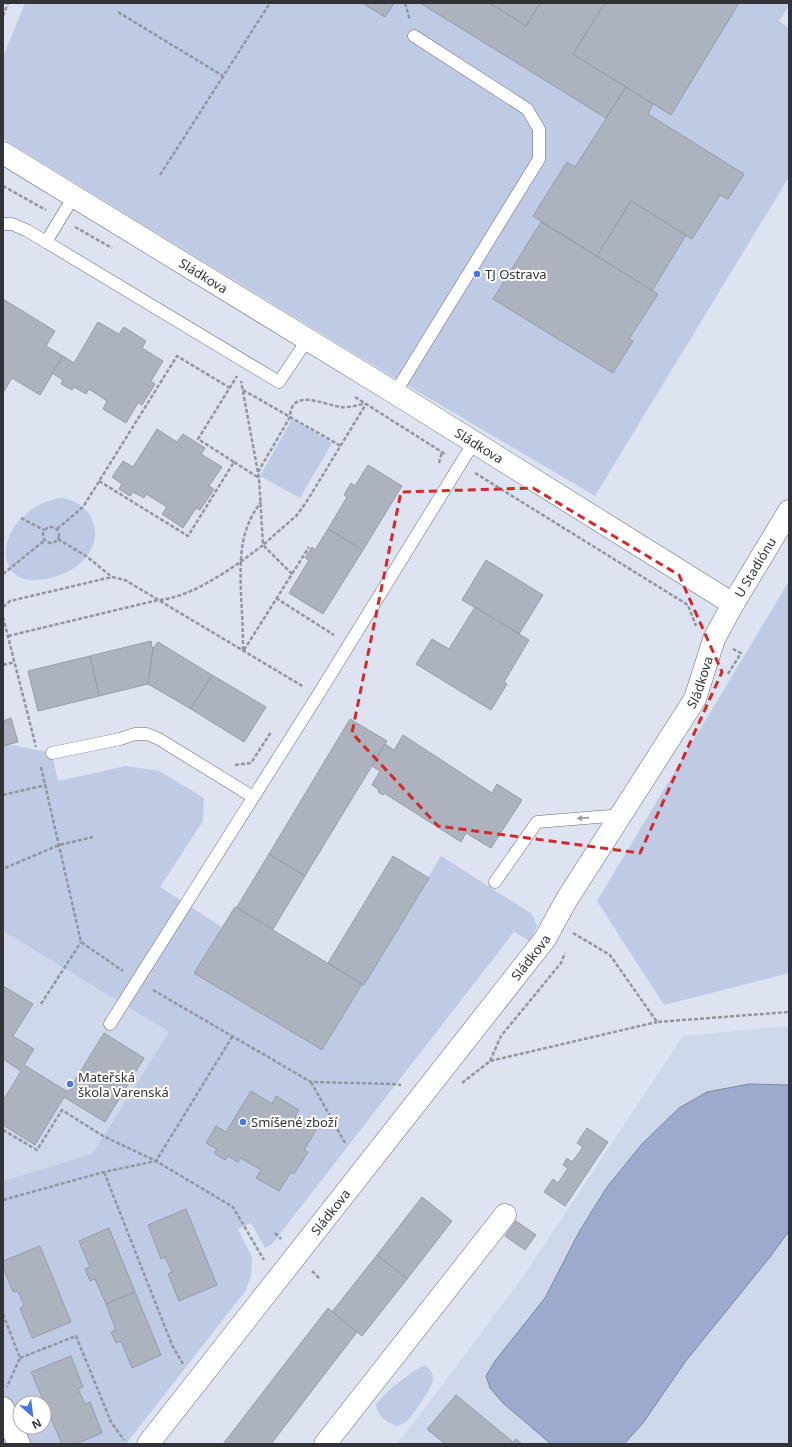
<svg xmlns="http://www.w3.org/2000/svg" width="792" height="1447" font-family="'Noto Sans',sans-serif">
<rect width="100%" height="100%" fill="#dde3f0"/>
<g fill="#cfd8eb">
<polygon points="3,931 169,1032 92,1154 3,1181"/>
<polygon points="789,1026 789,1444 396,1444 416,1420 523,1277 683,1036"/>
</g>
<g fill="#bfcbe5" fill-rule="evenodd">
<polygon points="25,3 789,3 789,6 779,21 789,28 789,177 595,496 383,371 3,139 3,57"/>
<polygon points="292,419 332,443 300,498 260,476"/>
<path d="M63,498C91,503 105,532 87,556C73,574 45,583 24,579C0,572 2,540 18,522C28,510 47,498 63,498Z"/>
<polygon points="789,581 789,973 664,1005 597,901"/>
<path d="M7,744L52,753L58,781L126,766L159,771L204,798L203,821L160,887L222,927L194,973L321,1050L441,856L532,914L537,926L530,941L514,932L272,1244L265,1248L251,1223L238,1229L252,1257L251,1276L246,1290L126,1444H3V1181L92,1154L169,1032L3,931V746ZM20,1403H44V1427H20Z"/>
<path d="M425,1366C430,1369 433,1373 433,1379C432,1389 414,1413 407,1421C404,1424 400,1425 396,1426C387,1422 376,1415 376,1404C389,1389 404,1377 421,1367Z"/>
</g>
<polygon fill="#9cabcd" stroke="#7c87a0" points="749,1084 789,1085 789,1231 770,1257 685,1362 643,1423 624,1444 551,1444 503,1403 490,1388 486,1376 495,1361 545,1298 579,1232 607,1187 642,1144 679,1108 707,1092"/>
<g fill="#acb2be" stroke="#969ca8">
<polygon points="362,3 394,3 385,17"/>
<polygon points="420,3 490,3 526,26 540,3 605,3 573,54 626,87 606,118"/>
<polygon points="490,3 540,3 526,26"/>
<polygon points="605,3 739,3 671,115 573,54"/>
<polygon points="626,87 653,104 648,114 744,174 728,199 720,195 692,239 631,201 597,256 533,216 567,162 575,167"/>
<polygon points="631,201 686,235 652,291 597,256"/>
<polygon points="541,222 658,294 629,339 633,341 613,373 493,299"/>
<polygon points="3,299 55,331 46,346 63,356 40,395 12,378 3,393"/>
<polygon points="98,322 119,334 124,327 146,341 142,348 163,361 151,381 155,384 142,405 138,403 126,423 103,409 107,401 89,389 86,394 74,387 72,390 61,384 63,380 52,373 63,356 74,363"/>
<polygon points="157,429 177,442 183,434 205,448 201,454 222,467 209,486 214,489 200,510 196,508 183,528 162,514 167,507 146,494 144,498 133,492 130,496 119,489 122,484 112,477 123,461 133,467"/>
<polygon points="368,465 402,486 363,550 328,529 347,497 344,495 351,483 355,486"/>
<polygon points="328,529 363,550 323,614 289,593 309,560 305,558 312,547 315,550"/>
<polygon points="486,560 543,595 519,634 462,600"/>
<polygon points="475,607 529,640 504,682 507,684 491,710 416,664 432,639 449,649"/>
<polygon points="151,641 152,647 153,648 148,684 99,696 90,656"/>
<polygon points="158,642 212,675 191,709 148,684 153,648"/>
<polygon points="90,656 99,696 38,711 28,671"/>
<polygon points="212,675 266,707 244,742 191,709"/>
<polygon points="11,718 18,742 3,746 3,721"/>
<polygon points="350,719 387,741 305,876 269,854"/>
<polygon points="403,735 492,793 497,784 522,800 491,848 466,833 461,842 384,793 383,795 378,792 379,790 372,785 380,771 372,766 385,744 394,750"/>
<polygon points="269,854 305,876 273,929 237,907"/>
<polygon points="393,856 429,878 364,985 328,963"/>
<polygon points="235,907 362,984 322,1050 194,973"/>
<polygon points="3,986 33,1004 13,1036 34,1049 24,1065 68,1092 104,1033 144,1058 105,1122 64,1097 35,1145 3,1125 3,1101 21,1071 3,1059"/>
<polygon points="251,1091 272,1104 276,1096 299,1110 295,1117 316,1130 304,1150 308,1152 294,1174 291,1172 279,1191 256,1178 261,1170 241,1158 238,1162 228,1156 225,1160 214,1153 217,1149 206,1143 216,1126 226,1132"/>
<polygon points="587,1128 608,1142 565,1206 544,1192 553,1179 558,1183 568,1168 563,1165 567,1158 572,1162 583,1147 577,1143"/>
<polygon points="422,1197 452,1221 407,1279 377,1255"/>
<polygon points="186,1209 217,1285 179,1301 168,1274 172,1272 165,1257 161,1259 148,1225"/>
<polygon points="516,1221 536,1235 525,1250 505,1236"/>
<polygon points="109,1228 135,1292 106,1304 95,1279 90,1281 85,1269 90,1267 79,1241"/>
<polygon points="40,1246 71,1322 32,1338 20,1308 24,1306 18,1291 13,1292 3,1267 3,1261"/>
<polygon points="377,1255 407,1279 362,1336 332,1312"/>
<polygon points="135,1292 161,1355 132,1368 121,1341 116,1343 111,1332 116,1330 106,1304"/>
<polygon points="328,1308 357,1332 271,1444 223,1444"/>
<polygon points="71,1356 83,1387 78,1389 85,1404 90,1402 102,1433 76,1444 62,1444 31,1372"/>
<polygon points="456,1395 513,1442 516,1439 522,1444 445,1444 427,1429"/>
</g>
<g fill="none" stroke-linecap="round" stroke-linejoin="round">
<defs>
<g id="service">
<polyline points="3,224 12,224 28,231 279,382 307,340"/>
<polyline points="46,242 74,196"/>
<polyline points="395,393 539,159 539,129 527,109 414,36"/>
<polyline points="52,753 120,739 135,734 147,734 159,739 253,797"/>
<polyline points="495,882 537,822 622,815"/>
<polyline points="110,1024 318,695 474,442"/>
</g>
<g id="minor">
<path id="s1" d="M3,153L395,393L733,604"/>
<polyline points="3,1408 19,1444"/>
<path id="s2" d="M148,1444L545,939L567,899L695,699L714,639L733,604L789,511"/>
<polyline points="325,1444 505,1215"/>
</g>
</defs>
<use href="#service" stroke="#666b76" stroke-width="13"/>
<use href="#minor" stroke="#666b76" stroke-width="23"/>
<g stroke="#92969f" stroke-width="2.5" stroke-dasharray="4 2" stroke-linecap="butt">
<polyline points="405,3 410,20"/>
<polyline points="118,12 223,76"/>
<polyline points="3,16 8,3"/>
<polyline points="160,175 270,3"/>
<polyline points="3,186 46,210"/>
<polyline points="75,227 112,248"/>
<polyline points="243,390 341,446"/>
<polyline points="355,397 445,454"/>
<polyline points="234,462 259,478 241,381"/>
<polyline points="439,463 442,452"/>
<path d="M258,472L290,417C291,387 324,405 341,407C349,408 357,405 365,404"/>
<polyline points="475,473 688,605 696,626"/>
<polyline points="99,481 188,536 234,462 198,439 237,376"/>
<polyline points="21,518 44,530"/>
<circle cx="51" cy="535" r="8"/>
<polyline points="57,529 83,507 177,356 230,388"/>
<polyline points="58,539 86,556 112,577"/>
<polyline points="3,574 45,540"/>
<polyline points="292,574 263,545 297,515 307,501 366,404"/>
<polyline points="276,598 334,635"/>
<polyline points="3,607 10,601 112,577 125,580 304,687"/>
<polyline points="3,617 36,747"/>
<path d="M8,636L158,600C192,598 237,565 263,545L259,478"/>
<path d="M243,650C243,631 242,612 241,594C240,559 239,531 261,502"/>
<polyline points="244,650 309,547"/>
<polyline points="3,665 14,662"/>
<polyline points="728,674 741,653 733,649"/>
<polyline points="235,765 251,763 271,732"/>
<polyline points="41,767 81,942 123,971"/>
<polyline points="3,795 46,785"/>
<polyline points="5,868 59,845 93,837"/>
<polyline points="573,933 610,955 657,1022 789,1012"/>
<polyline points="153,990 311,1082 393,1084 401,1085"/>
<polyline points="41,1004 81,942"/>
<polyline points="490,1061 501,1036 561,963 565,953"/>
<polyline points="311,1082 345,1143"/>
<polyline points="462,1083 490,1061 657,1022"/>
<polyline points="3,1130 37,1150 62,1110 103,1136 156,1161 233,1207 264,1260"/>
<polyline points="104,1172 172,1345 183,1364"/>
<polyline points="3,1200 104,1172 156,1161 232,1037"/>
<polyline points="275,1233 281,1239"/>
<polyline points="312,1271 320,1279"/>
<polyline points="3,1314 20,1358 7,1387"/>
<polyline points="20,1358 76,1336 111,1422 124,1440"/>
</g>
<use href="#service" stroke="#fff" stroke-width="12"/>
<use href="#minor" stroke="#fff" stroke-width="22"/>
</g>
<defs><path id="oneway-solid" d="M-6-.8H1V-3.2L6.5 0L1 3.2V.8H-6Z"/></defs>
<use fill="#98999c" href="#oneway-solid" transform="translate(583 818) rotate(176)"/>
<path fill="none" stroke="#d62828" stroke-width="3" stroke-dasharray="8 5" stroke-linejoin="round" d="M533,488L679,575L722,672L640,853L438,826L352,733L401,492Z"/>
<g fill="#4876e8" stroke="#fff" stroke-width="1.5">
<circle cx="477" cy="274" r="4"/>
<circle cx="70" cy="1084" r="4"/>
<circle cx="243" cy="1122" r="4"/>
</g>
<g text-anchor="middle" stroke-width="4" stroke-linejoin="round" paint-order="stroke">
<g font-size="13" fill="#313338" stroke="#fff" text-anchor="start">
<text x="485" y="279">TJ Ostrava</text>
<text x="78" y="1082">Mateřská<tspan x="78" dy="15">škola Varenská</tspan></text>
<text x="251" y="1127">Smíšené zboží</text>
</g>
<g font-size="13" fill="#313338" stroke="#fff">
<text dy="5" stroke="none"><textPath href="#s1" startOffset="235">Sládkova</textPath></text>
<text dy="5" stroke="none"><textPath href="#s1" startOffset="559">Sládkova</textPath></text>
<text dy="5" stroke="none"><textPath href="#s2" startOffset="1071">U Stadiónu</textPath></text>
<text dy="5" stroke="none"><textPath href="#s2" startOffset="943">Sládkova</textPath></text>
<text dy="5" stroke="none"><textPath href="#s2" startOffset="619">Sládkova</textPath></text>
<text dy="5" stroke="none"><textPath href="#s2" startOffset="295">Sládkova</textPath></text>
</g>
</g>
<rect width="792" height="1447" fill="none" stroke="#313338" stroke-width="8"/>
<g transform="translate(32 1415) rotate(152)"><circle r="19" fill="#ffffff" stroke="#adadaf"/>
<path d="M0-3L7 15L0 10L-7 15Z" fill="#4876e8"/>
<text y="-6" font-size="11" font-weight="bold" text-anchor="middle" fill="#313338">N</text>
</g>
</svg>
